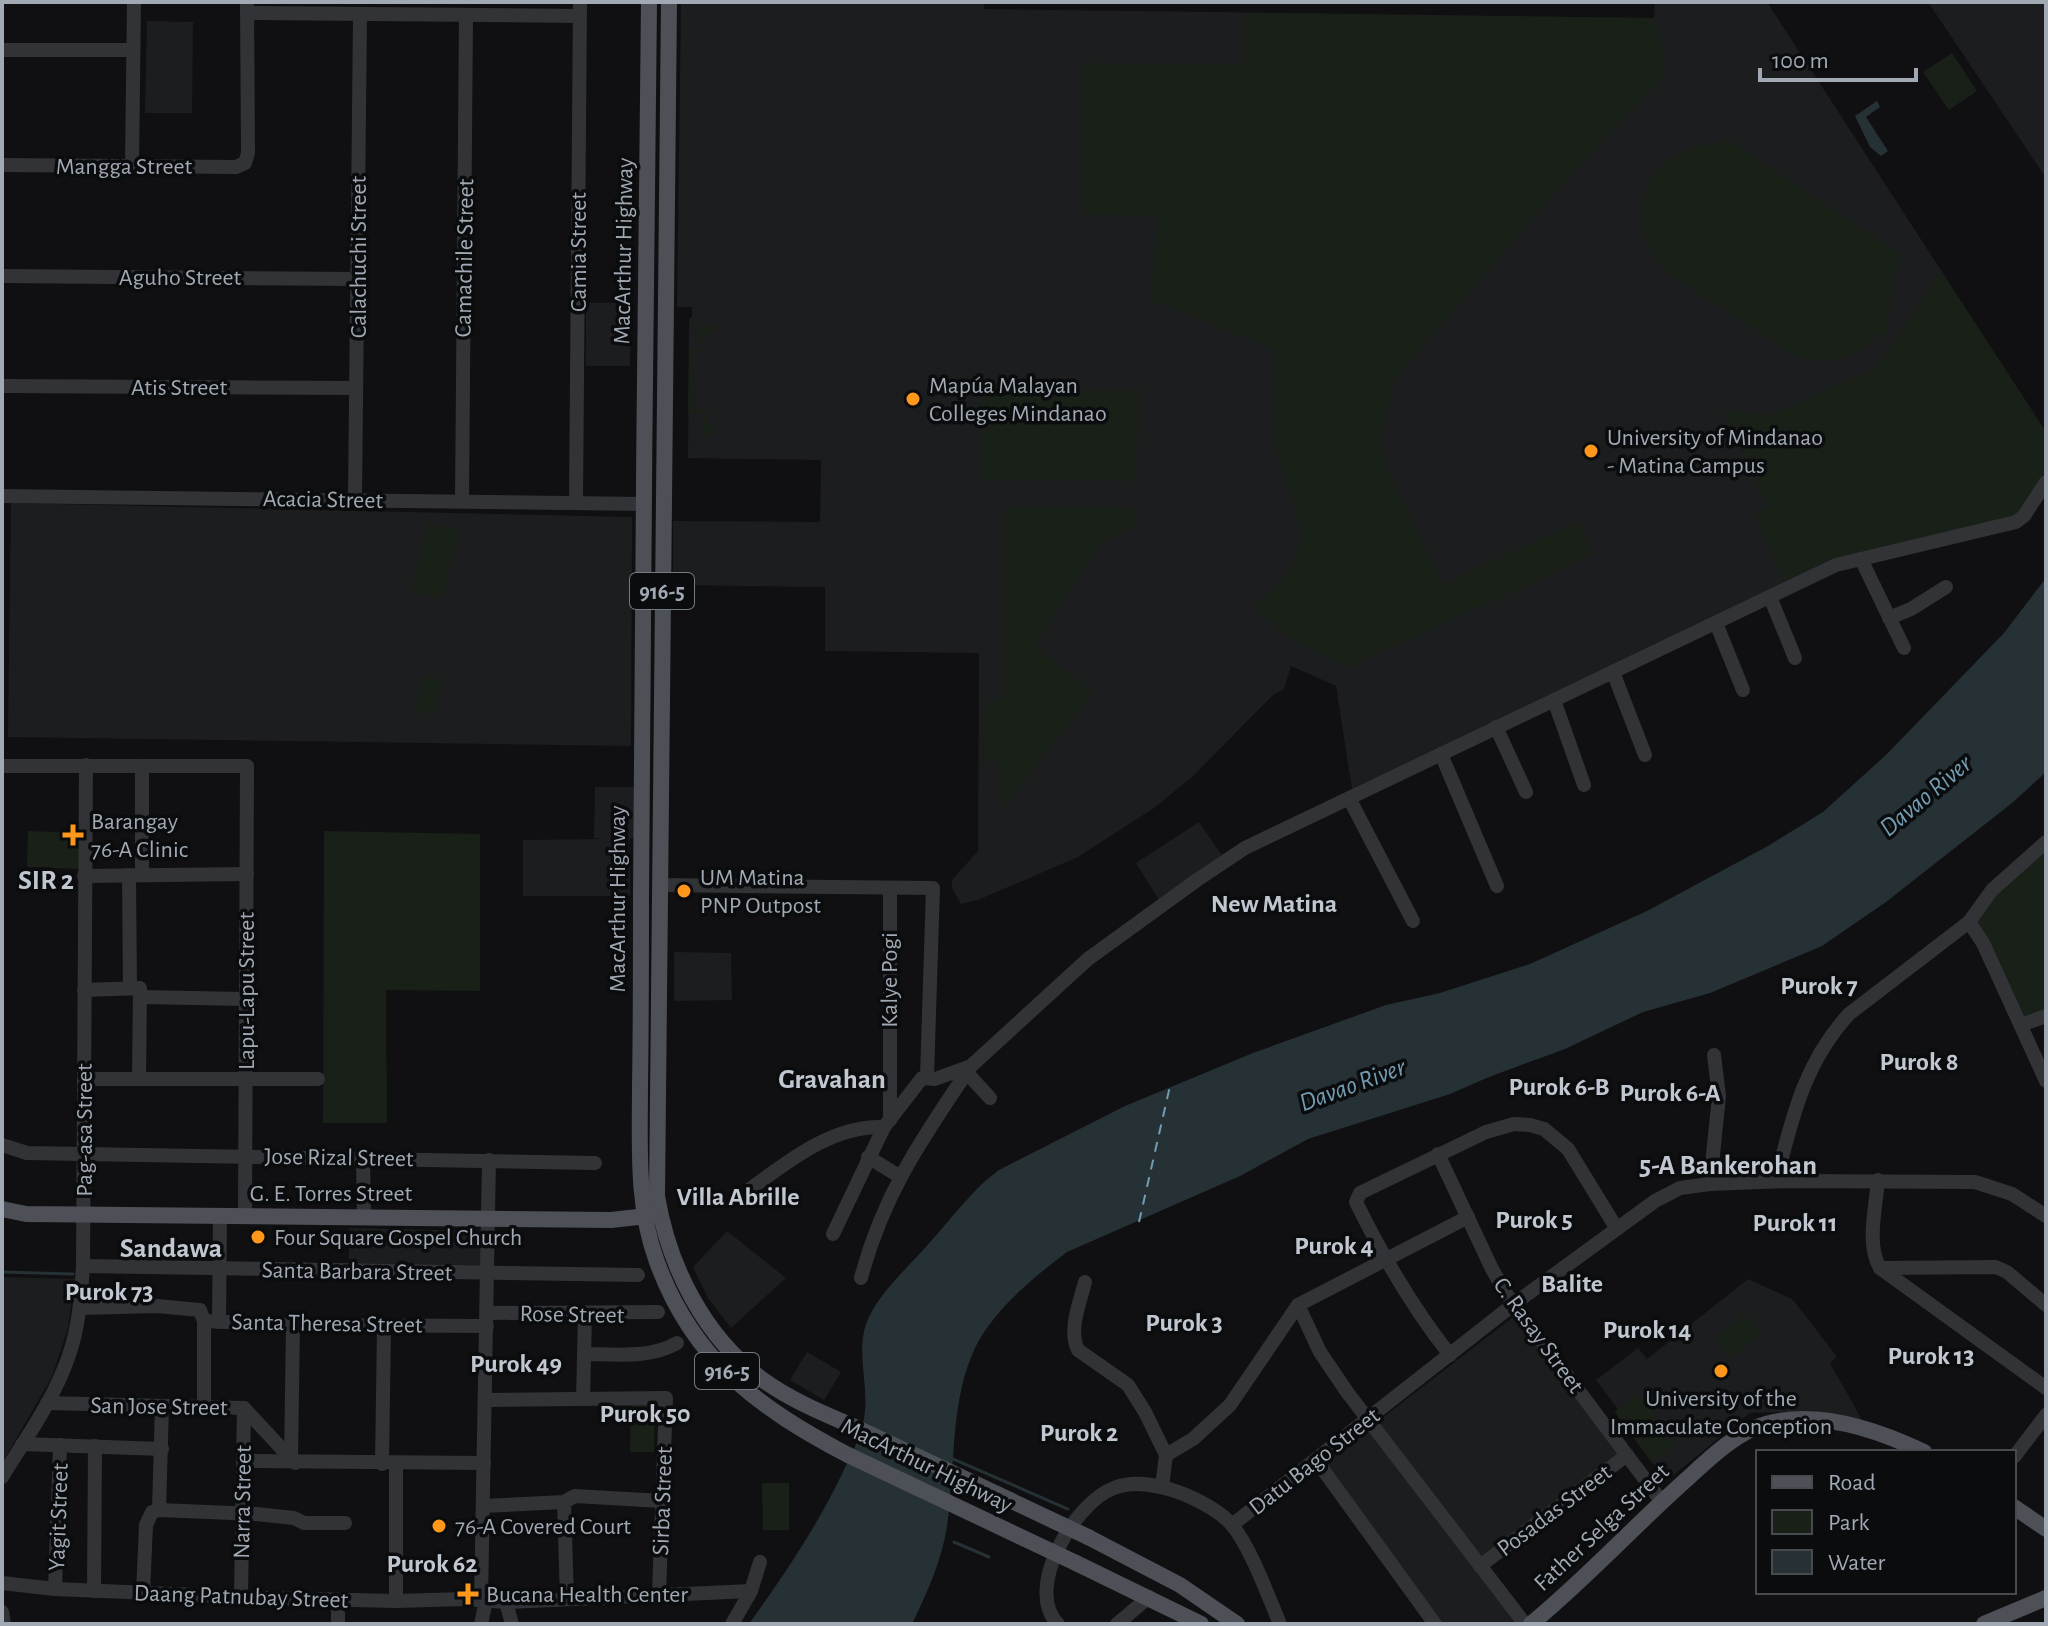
<svg xmlns="http://www.w3.org/2000/svg" width="2048" height="1626" font-family="'Alegreya Sans',sans-serif">
<rect width="100%" height="100%" fill="#101012"/>
<g fill="#1c1d1f">
<polygon points="681,2 984,2 984,9 1654,18 1655,2 1767,2 2046,432 2046,470 1833,561 1352,789 1336,686 1291,666 1284,689 1273,695 1192,777 1154,808 1078,857 978,900 961,904 952,888 952,880 978,851 979,653 825,651 825,587 673,585 673,521 820,522 821,460 688,458 689,318 692,318 692,307 677,307"/>
<polygon points="1928,2 2046,2 2046,178"/>
<polygon points="147,21 193,22 192,113 145,113"/>
<polygon points="586,303 631,303 630,366 586,366"/>
<polygon points="11,503 632,517 631,746 8,737"/>
<polygon points="595,787 634,787 634,838 629,839 630,896 523,896 523,840 601,839 594,838"/>
<polygon points="1199,822 1223,857 1159,900 1136,863"/>
<polygon points="674,952 731,953 732,1000 674,1001"/>
<polygon points="349,1228 483,1231 482,1272 349,1269"/>
<polygon points="727,1231 786,1278 731,1328 708,1298 693,1267"/>
<polygon points="2,1277 75,1279 68,1328 52,1377 2,1463"/>
<polygon points="1748,1279 1792,1299 1805,1315 1837,1357 1830,1363 1861,1418 1858,1420 1813,1411 1750,1413 1666,1481 1615,1412 1618,1409 1596,1380 1638,1348 1647,1359"/>
<polygon points="1517,1314 1621,1456 1482,1559 1377,1422"/>
<polygon points="807,1352 841,1372 824,1400 790,1380"/>
<polygon points="1368,1427 1518,1624 1443,1624 1324,1462"/>
</g>
<g fill="#182018">
<path d="M1246,13L1654,18C1659,37 1670,63 1660,81L1570,175L1393,381L1381,438L1386,467L1443,584L1579,521L1593,555L1349,667C1312,653 1280,633 1252,607L1271,592L1284,577L1295,559L1302,531L1274,443L1273,349L1151,300L1157,216L1081,214V63L1245,65Z"/>
<polygon points="1952,53 1977,91 1949,110 1923,72"/>
<path d="M1722,136L1902,255C1887,277 1899,298 1885,325L1890,329L1886,335L1881,332C1858,359 1828,367 1795,356L1675,278C1614,234 1641,142 1718,144Z"/>
<polygon points="1941,271 2046,432 2046,470 2018,517 1786,586 1754,513 1767,506 1724,409 1770,415 1877,367"/>
<polygon points="698,326 714,326 714,334 701,335 700,349 692,361 695,384 692,400 695,409 707,413 707,425 714,425 713,437 703,436 703,413 688,413 689,348 697,348"/>
<polygon points="980,384 1057,385 1058,391 1133,391 1134,385 1138,385 1136,481 982,479"/>
<polygon points="1006,507 1135,508 1136,524 1098,547 1035,646 1093,693 1000,812 1000,762 983,762 985,701 1004,701"/>
<polygon points="428,523 459,531 441,599 411,592"/>
<polygon points="423,675 443,680 434,715 415,711"/>
<polygon points="28,831 80,833 78,869 27,867"/>
<polygon points="324,831 480,834 480,991 386,990 387,1123 323,1123"/>
<polygon points="2046,849 2046,1011 2025,1019 1976,921 1993,896"/>
<polygon points="1744,1314 1760,1334 1730,1359 1714,1338"/>
<polygon points="1638,1393 1677,1443 1652,1463 1615,1412"/>
<polygon points="631,1403 655,1403 654,1452 630,1452"/>
<polygon points="762,1483 789,1483 789,1530 763,1530"/>
</g>
<g fill="#263136">
<polygon points="1877,101 1880,107 1866,117 1888,151 1881,156 1870,147 1855,116"/>
<path d="M2046,578V772L2012,803L1886,902L1822,946L1710,993L1643,1012L1565,1049L1489,1077L1450,1094L1308,1139L1240,1176L1067,1252C1035,1276 996,1308 977,1344C949,1399 956,1466 947,1526C942,1560 927,1593 912,1624H749C784,1575 816,1528 842,1474C850,1456 859,1442 863,1423C872,1387 852,1349 870,1315C882,1291 906,1269 924,1249C945,1226 963,1202 985,1181L999,1170L1125,1106L1253,1053L1386,1005L1440,993L1530,964L1647,911L1768,846L1823,812L1886,755L2004,633Z"/>
</g>
<g fill="none" stroke-linecap="round" stroke-linejoin="round">
<g stroke="#263136" stroke-width="3">
<polyline points="2,1272 73,1274"/>
<polyline points="951,1458 1068,1509"/>
<polyline points="954,1542 989,1557"/>
</g>
<polyline stroke="#739db3" stroke-width="2" stroke-dasharray="10 8" stroke-linecap="butt" points="1139,1222 1170,1086"/>
<g stroke="#313337" stroke-width="14">
<polyline points="247,13 580,16"/>
<polyline points="2,50 133,50"/>
<polyline points="2,165 236,167 245,163 248,153 247,2"/>
<polyline points="132,166 134,2"/>
<polyline points="2,276 357,279"/>
<polyline points="2,386 356,388"/>
<polyline points="2,496 644,504"/>
<polyline points="355,499 360,14"/>
<polyline points="462,501 466,16"/>
<polyline points="576,503 580,2"/>
<polyline points="1861,559 1904,648"/>
<polyline points="1770,597 1795,658"/>
<polyline points="1889,618 1911,609 1946,587"/>
<polyline points="1716,623 1743,690"/>
<polyline points="1613,672 1645,755"/>
<polyline points="1554,700 1584,785"/>
<polyline points="1496,727 1526,792"/>
<polyline points="1441,754 1497,886"/>
<polyline points="2,766 247,766 245,1217"/>
<polyline points="1350,800 1413,921"/>
<polyline points="129,875 130,988"/>
<polyline points="142,875 142,766"/>
<polyline points="84,876 247,874"/>
<polyline points="659,885 933,888 927,1077"/>
<polyline points="890,888 890,1120"/>
<polyline points="1969,922 1983,943 2046,1081"/>
<polyline points="84,990 140,988 139,1079"/>
<polyline points="140,997 246,999"/>
<polyline points="2021,1025 2046,1016"/>
<polyline points="967,1073 990,1098"/>
<polyline points="85,1079 318,1079"/>
<polyline points="2,1145 27,1153 595,1163"/>
<polyline points="1438,1154 1492,1269 1507,1295 1662,1502"/>
<polyline points="363,1157 364,1217"/>
<polyline points="868,1157 899,1176"/>
<path d="M1878,1180C1876,1207 1866,1245 1880,1268L2046,1388"/>
<path d="M1776,1181C1792,1118 1804,1063 1849,1014L1969,922L1992,890L2046,842"/>
<polyline points="1710,1184 1719,1096 1714,1055"/>
<path d="M750,1189C790,1160 833,1125 884,1127"/>
<polyline points="833,1234 884,1127 922,1078 935,1079 971,1066 1088,959 1197,880 1245,848 1836,565 2016,522 2024,516 2046,482"/>
<polyline points="83,1266 638,1275"/>
<polyline points="1880,1268 1996,1267 2007,1272 2046,1305"/>
<path d="M861,1278C883,1194 923,1137 971,1066"/>
<path d="M1085,1282C1080,1302 1068,1331 1078,1350L1128,1385L1145,1412L1166,1455L1162,1487"/>
<polyline points="1298,1305 1320,1352 1347,1392 1525,1624"/>
<polyline points="80,1308 157,1306 200,1310 204,1321 204,1406"/>
<polyline points="487,1313 658,1312"/>
<polyline points="204,1321 293,1325 487,1326"/>
<polyline points="219,1322 220,1216"/>
<path d="M584,1354C615,1354 650,1359 677,1343"/>
<path d="M1450,1355C1412,1307 1383,1257 1356,1202L1360,1193L1486,1132L1514,1124L1530,1125L1544,1129L1568,1149L1617,1229"/>
<polyline points="583,1399 585,1314"/>
<polyline points="485,1400 666,1398 659,1594"/>
<polyline points="47,1403 244,1408 295,1463"/>
<polyline points="22,1444 162,1449"/>
<polyline points="1166,1455 1193,1439 1230,1405 1298,1305 1468,1217"/>
<polyline points="2014,1457 2046,1415"/>
<polyline points="291,1459 293,1325"/>
<polyline points="1316,1460 1435,1624"/>
<polyline points="244,1461 484,1463"/>
<polyline points="382,1464 384,1326"/>
<path d="M2,1477C26,1438 53,1401 68,1358C79,1328 81,1297 83,1266L86,765"/>
<polyline points="564,1502 567,1599"/>
<polyline points="483,1506 564,1502 575,1496 662,1501"/>
<polyline points="159,1510 162,1406"/>
<polyline points="1232,1525 1514,1304 1655,1201 1680,1188 1710,1184 1789,1181 1975,1182 2012,1194 2046,1216"/>
<polyline points="1480,1566 1627,1455"/>
<polyline points="2,1583 55,1589 268,1598 396,1601 464,1599 506,1602 751,1591"/>
<polyline points="55,1589 60,1445"/>
<polyline points="94,1591 95,1446"/>
<polyline points="143,1593 146,1525 152,1512 159,1510 256,1514 294,1518 304,1523 345,1523"/>
<polyline points="241,1597 244,1408"/>
<polyline points="481,1600 489,1160"/>
<polyline points="396,1601 396,1464"/>
<polyline points="506,1602 512,1624"/>
<polyline points="2,1612 4,1624"/>
<polyline points="338,1624 338,1600"/>
<polyline points="481,1624 486,1601"/>
<polyline points="732,1624 751,1591 760,1562"/>
<path d="M1058,1624C1023,1589 1075,1502 1114,1488C1137,1479 1163,1486 1186,1495C1202,1502 1220,1511 1232,1525C1251,1548 1268,1596 1280,1624"/>
<polyline points="1117,1624 1149,1597"/>
</g>
<g stroke="#4d5057" stroke-width="16">
<path d="M649,2C646,301 642,601 641,900C641,962 641,1024 640,1086C640,1146 636,1205 657,1262C693,1361 759,1408 848,1455"/>
<path d="M669,2L657,1196C669,1267 704,1337 763,1380C792,1401 825,1414 857,1428"/>
<polyline points="2,1209 26,1214 611,1220 656,1215"/>
<polyline points="2014,1507 2046,1529"/>
<polyline points="1088,1537 1180,1585 1237,1624"/>
<polyline points="1076,1563 1201,1624"/>
<path d="M1531,1624C1586,1579 1634,1526 1687,1479C1709,1459 1736,1432 1766,1424C1818,1409 1878,1430 1924,1452"/>
<polyline points="1984,1624 2046,1598"/>
</g>
<g stroke="#4d5057" stroke-width="16">
<polyline points="857,1428 1088,1537"/>
<polyline points="848,1455 1076,1563"/>
</g>
</g>
<g fill="#ff971b" stroke="#0b0c0d" stroke-width="3">
<circle cx="913" cy="399" r="8"/>
<circle cx="1591" cy="451" r="8"/>
<path d="M69 823h8v8h8v8h-8v8h-8v-8h-8v-8h8z"/>
<circle cx="684" cy="891" r="8"/>
<circle cx="258" cy="1237" r="8"/>
<circle cx="1721" cy="1371" r="8"/>
<circle cx="439" cy="1526" r="8"/>
<path d="M464 1582h8v8h8v8h-8v8h-8v-8h-8v-8h8z"/>
</g>
<g text-anchor="middle" stroke-width="7" stroke-linejoin="round" paint-order="stroke">
<g fill="#0b0c0d" stroke="#737a82" stroke-width="2">
<rect x="630" y="573" width="64" height="36" rx="6"/>
<rect x="695" y="1353" width="64" height="36" rx="6"/>
</g>
<g font-size="22" font-weight="bold" fill="#a0a9b4">
<text x="662" y="599">916-5</text>
<text x="727" y="1379">916-5</text>
</g>
<g font-size="24" fill="#a0a9b4" stroke="#0b0c0d">
<text x="124" y="174">Mangga Street</text>
<text transform="translate(623 251) rotate(-89)" y="8">MacArthur Highway</text>
<text transform="translate(578 252) rotate(-90)" y="8">Camia Street</text>
<text transform="translate(358 257) rotate(-90)" y="8">Calachuchi Street</text>
<text transform="translate(464 258) rotate(-89)" y="8">Camachile Street</text>
<text x="180" y="285">Aguho Street</text>
<text x="179" y="395">Atis Street</text>
<text transform="translate(323 499) rotate(1)" y="8">Acacia Street</text>
<text transform="translate(617 899) rotate(-90)" y="8">MacArthur Highway</text>
<text transform="translate(889 980) rotate(-90)" y="8">Kalye Pogi</text>
<text transform="translate(246 991) rotate(-90)" y="8">Lapu-Lapu Street</text>
<text transform="translate(84 1130) rotate(-90)" y="8">Pag-asa Street</text>
<text transform="translate(339 1157) rotate(1)" y="8">Jose Rizal Street</text>
<text x="331" y="1201">G. E. Torres Street</text>
<text transform="translate(357 1271) rotate(1)" y="8">Santa Barbara Street</text>
<text transform="translate(572 1314) rotate(1)" y="8">Rose Street</text>
<text transform="translate(327 1323) rotate(1)" y="8">Santa Theresa Street</text>
<text transform="translate(1539 1335) rotate(54)" y="8">C. Rasay Street</text>
<text transform="translate(159 1406) rotate(1)" y="8">San Jose Street</text>
<text transform="translate(1314 1461) rotate(-38)" y="8">Datu Bago Street</text>
<text transform="translate(927 1465) rotate(26)" y="8">MacArthur Highway</text>
<text transform="translate(662 1501) rotate(-88)" y="8">Sirba Street</text>
<text transform="translate(242 1502) rotate(-89)" y="8">Narra Street</text>
<text transform="translate(1554 1510) rotate(-37)" y="8">Posadas Street</text>
<text transform="translate(58 1517) rotate(-88)" y="8">Yagit Street</text>
<text transform="translate(1601 1527) rotate(-43)" y="8">Father Selga Street</text>
<text transform="translate(241 1596) rotate(2)" y="8">Daang Patnubay Street</text>
</g>
<g font-size="24" fill="#a0a9b4" stroke="#0b0c0d" text-anchor="start">
<text x="929" y="393">Mapúa Malayan<tspan x="929" dy="28">Colleges Mindanao</tspan></text>
<text x="1607" y="445">University of Mindanao<tspan x="1607" dy="28">- Matina Campus</tspan></text>
<text x="91" y="829">Barangay<tspan x="91" dy="28">76-A Clinic</tspan></text>
<text x="700" y="885">UM Matina<tspan x="700" dy="28">PNP Outpost</tspan></text>
<text x="274" y="1245">Four Square Gospel Church</text>
<text x="1721" y="1406" text-anchor="middle">University of the<tspan x="1721" dy="28">Immaculate Conception</tspan></text>
<text x="455" y="1534">76-A Covered Court</text>
<text x="486" y="1602">Bucana Health Center</text>
</g>
<g font-size="26" font-style="italic" fill="#739db3" stroke="#0b0c0d">
<text transform="translate(1925 795) rotate(-40)" y="9">Davao River</text>
<text transform="translate(1352 1084) rotate(-20)" y="9">Davao River</text>
</g>
<g font-size="26" font-weight="bold" fill="#c1c7d0" stroke="#0b0c0d">
<text x="1274" y="912">New Matina</text>
<text x="1819" y="994">Purok 7</text>
<text x="1919" y="1070">Purok 8</text>
<text x="1559" y="1095">Purok 6-B</text>
<text x="1670" y="1101">Purok 6-A</text>
<text x="738" y="1205">Villa Abrille</text>
<text x="1534" y="1228">Purok 5</text>
<text x="1795" y="1231">Purok 11</text>
<text x="1334" y="1254">Purok 4</text>
<text x="1572" y="1292">Balite</text>
<text x="109" y="1300">Purok 73</text>
<text x="1184" y="1331">Purok 3</text>
<text x="1647" y="1338">Purok 14</text>
<text x="1931" y="1364">Purok 13</text>
<text x="516" y="1372">Purok 49</text>
<text x="645" y="1422">Purok 50</text>
<text x="1079" y="1441">Purok 2</text>
<text x="432" y="1572">Purok 62</text>
</g>
<g font-size="28" font-weight="bold" fill="#c1c7d0" stroke="#0b0c0d">
<text x="46" y="889">SIR 2</text>
<text x="832" y="1088">Gravahan</text>
<text x="1728" y="1174">5-A Bankerohan</text>
<text x="171" y="1257">Sandawa</text>
</g>
</g>
<rect width="2048" height="1626" fill="none" stroke="#a0a9b4" stroke-width="8"/>
<rect x="1756" y="1450" width="260" height="144" fill="#0b0c0d" stroke="#474b50" stroke-width="2"/>
<rect x="1772" y="1476" width="40" height="12" fill="#4d5057" stroke="#474b50" stroke-width="2"/>
<text x="1828" y="1490" font-size="24" fill="#a0a9b4">Road</text>
<rect x="1772" y="1510" width="40" height="24" fill="#182018" stroke="#474b50" stroke-width="2"/>
<text x="1828" y="1530" font-size="24" fill="#a0a9b4">Park</text>
<rect x="1772" y="1550" width="40" height="24" fill="#263136" stroke="#474b50" stroke-width="2"/>
<text x="1828" y="1570" font-size="24" fill="#a0a9b4">Water</text>
<path d="M1760 68v12h156v-12" fill="none" stroke="#a0a9b4" stroke-width="4"/>
<text x="1772" y="68" font-size="24" fill="#a0a9b4" stroke="#0b0c0d" stroke-width="6" paint-order="stroke">100 m</text>
</svg>
